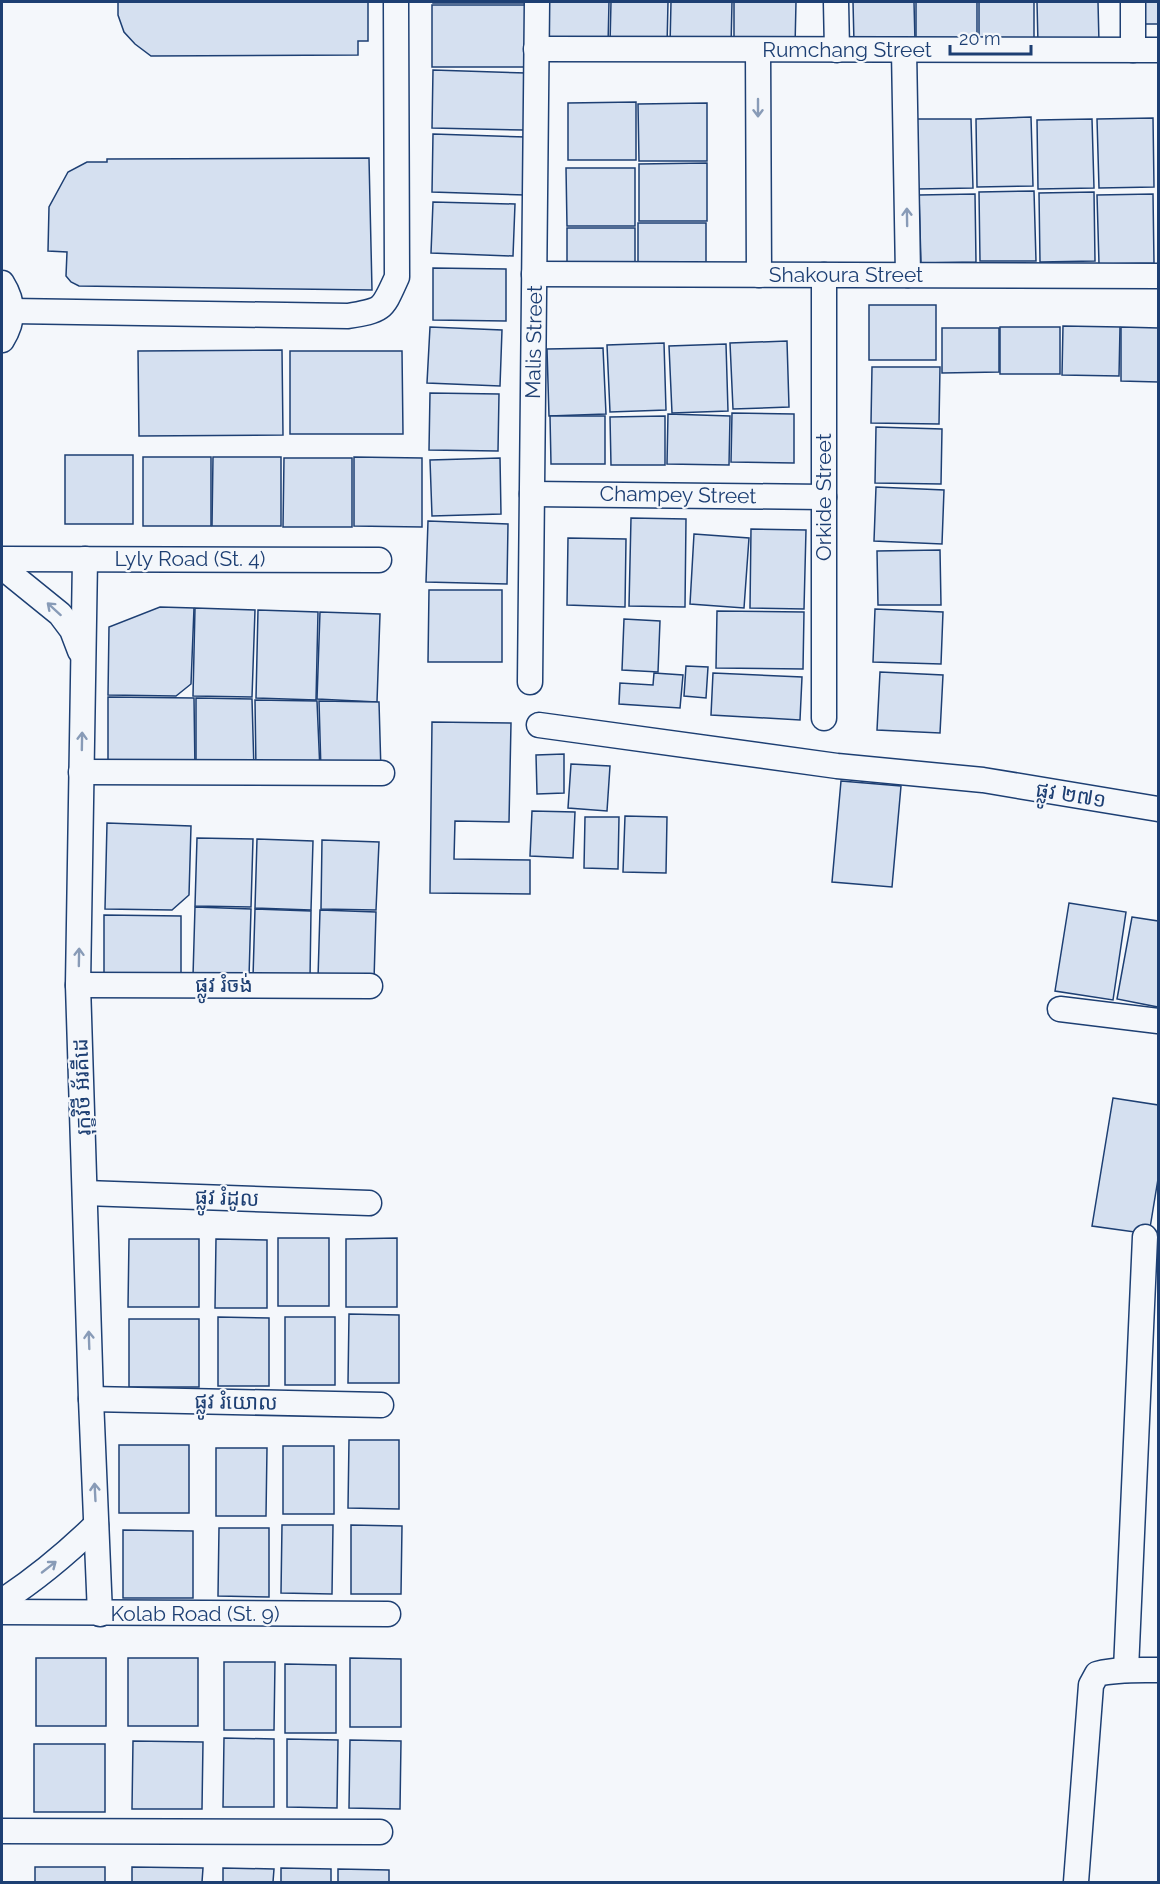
<svg xmlns="http://www.w3.org/2000/svg" width="1160" height="1884" font-family="Raleway,'Noto Sans Khmer',sans-serif">
<rect width="100%" height="100%" fill="#f4f7fb"/>
<g fill="#d5e0f0" stroke="#1d3f73" stroke-width="1.5">
<polygon points="118,2 368,2 368,41 358,41 358,55 151,56 135,44 124,32 118,15"/>
<rect x="433" y="2" width="95" height="1"/>
<polygon points="548,2 609,2 608,45 547,43"/>
<polygon points="611,2 668,2 667,46 610,44"/>
<polygon points="671,2 732,2 731,47 670,46"/>
<polygon points="734,2 796,2 795,47 734,46"/>
<polygon points="853,2 914,2 915,42 854,43"/>
<polygon points="916,2 977,2 977,42 916,43"/>
<polygon points="979,2 1034,2 1034,44 979,43"/>
<polygon points="1037,2 1098,2 1099,43 1038,44"/>
<rect x="1145" y="2" width="13" height="22"/>
<rect x="432" y="5" width="97" height="62"/>
<polygon points="433,70 526,73 524,130 432,128"/>
<polygon points="636,102 636,160 568,160 568,103"/>
<polygon points="707,103 707,161 639,161 638,104"/>
<polygon points="1031,117 1033,186 977,187 976,119"/>
<polygon points="1153,118 1154,187 1099,188 1097,119"/>
<polygon points="916,119 971,119 973,188 917,189"/>
<polygon points="1092,119 1094,188 1038,189 1037,120"/>
<polygon points="433,134 526,137 525,195 432,192"/>
<polygon points="369,158 372,290 79,286 71,282 66,276 67,252 48,251 49,207 68,172 87,162 107,162 107,159"/>
<polygon points="707,163 707,221 639,221 639,164"/>
<polygon points="566,168 635,168 635,226 567,226"/>
<polygon points="1034,191 1036,261 980,261 979,192"/>
<polygon points="1094,192 1095,261 1040,262 1039,193"/>
<polygon points="975,194 976,262 921,263 919,195"/>
<polygon points="1153,194 1154,263 1099,264 1097,195"/>
<polygon points="433,202 515,204 513,256 431,253"/>
<rect x="638" y="223" width="68" height="58"/>
<polygon points="567,228 635,228 635,285 567,286"/>
<polygon points="433,268 506,269 506,321 433,320"/>
<rect x="869" y="305" width="67" height="55"/>
<polygon points="1063,326 1120,327 1119,376 1062,375"/>
<polygon points="430,327 502,330 500,386 427,383"/>
<rect x="1000" y="327" width="60" height="47"/>
<polygon points="1121,327 1158,328 1158,382 1121,381"/>
<polygon points="942,328 999,328 999,372 942,373"/>
<polygon points="787,341 789,407 733,409 730,343"/>
<polygon points="664,343 666,410 610,412 607,345"/>
<polygon points="726,344 728,411 672,413 669,346"/>
<polygon points="603,348 606,414 549,416 547,349"/>
<polygon points="282,350 283,435 139,436 138,351"/>
<polygon points="290,351 402,351 403,434 290,434"/>
<polygon points="872,367 940,367 939,424 871,423"/>
<polygon points="430,393 499,394 498,451 429,450"/>
<polygon points="732,413 794,414 794,463 731,462"/>
<polygon points="668,414 730,416 729,465 667,464"/>
<polygon points="550,416 605,416 605,464 551,464"/>
<polygon points="665,416 665,465 611,465 610,417"/>
<polygon points="876,427 942,429 941,484 875,483"/>
<rect x="65" y="455" width="68" height="69"/>
<rect x="143" y="457" width="68" height="69"/>
<polygon points="213,457 281,457 281,526 212,526"/>
<polygon points="354,457 422,458 422,527 354,526"/>
<polygon points="284,458 352,458 352,527 283,527"/>
<polygon points="500,458 501,514 432,516 430,460"/>
<polygon points="876,487 944,490 942,544 874,541"/>
<polygon points="631,518 686,519 685,607 629,606"/>
<polygon points="428,521 508,524 507,584 426,582"/>
<polygon points="751,529 806,530 804,609 750,608"/>
<polygon points="694,534 749,538 744,608 690,604"/>
<polygon points="568,538 626,539 625,607 567,605"/>
<polygon points="940,550 941,605 878,605 877,551"/>
<polygon points="429,590 502,590 502,662 428,662"/>
<polygon points="160,607 194,608 191,684 176,696 108,695 109,627"/>
<polygon points="195,608 255,610 252,697 193,696"/>
<polygon points="875,609 943,612 941,664 873,662"/>
<polygon points="258,610 318,612 316,700 256,698"/>
<polygon points="717,611 804,612 803,669 716,668"/>
<polygon points="320,612 380,614 377,702 317,699"/>
<polygon points="624,619 660,621 658,672 622,670"/>
<polygon points="686,666 708,667 706,698 684,696"/>
<polygon points="880,672 943,675 940,733 877,730"/>
<polygon points="654,673 683,675 680,708 619,704 620,683 653,685"/>
<polygon points="713,673 802,677 800,720 711,715"/>
<polygon points="108,697 194,698 195,770 108,770"/>
<polygon points="196,698 252,699 254,770 196,770"/>
<polygon points="255,700 317,701 320,771 256,770"/>
<polygon points="319,701 379,702 381,772 321,771"/>
<polygon points="432,722 511,723 509,822 455,821 454,859 530,860 530,894 430,893"/>
<polygon points="564,754 564,793 537,794 536,755"/>
<polygon points="571,764 610,766 607,811 568,808"/>
<polygon points="841,781 901,786 892,887 832,882"/>
<polygon points="532,811 575,812 573,858 530,856"/>
<polygon points="625,816 667,817 666,873 623,872"/>
<polygon points="585,817 619,817 618,869 584,868"/>
<polygon points="107,823 191,826 189,895 172,910 105,909"/>
<polygon points="197,838 253,839 251,907 195,906"/>
<polygon points="257,839 313,841 311,910 255,908"/>
<polygon points="322,840 379,842 376,910 321,909"/>
<polygon points="1069,903 1126,912 1113,1000 1055,991"/>
<polygon points="195,907 251,909 249,977 193,976"/>
<polygon points="255,909 311,911 310,979 253,977"/>
<polygon points="320,910 376,912 374,980 318,978"/>
<polygon points="104,915 181,916 181,982 104,981"/>
<polygon points="1132,917 1158,921 1158,1007 1117,999"/>
<polygon points="1113,1098 1158,1105 1158,1179 1149,1234 1092,1226"/>
<rect x="278" y="1238" width="51" height="68"/>
<polygon points="397,1238 397,1307 346,1307 346,1239"/>
<polygon points="129,1239 199,1239 199,1307 128,1307"/>
<polygon points="216,1239 267,1240 267,1308 215,1308"/>
<polygon points="349,1314 399,1315 399,1383 348,1383"/>
<polygon points="218,1317 269,1318 269,1386 218,1386"/>
<rect x="285" y="1317" width="50" height="68"/>
<rect x="129" y="1319" width="70" height="68"/>
<polygon points="349,1440 399,1440 399,1509 348,1508"/>
<rect x="119" y="1445" width="70" height="68"/>
<rect x="283" y="1446" width="51" height="68"/>
<polygon points="216,1448 267,1448 266,1516 216,1516"/>
<polygon points="282,1525 333,1525 332,1594 281,1593"/>
<polygon points="351,1525 402,1526 401,1594 351,1594"/>
<polygon points="219,1528 269,1528 269,1597 218,1596"/>
<polygon points="123,1530 193,1531 193,1598 123,1598"/>
<rect x="36" y="1658" width="70" height="68"/>
<rect x="128" y="1658" width="70" height="68"/>
<polygon points="350,1658 401,1659 401,1727 350,1727"/>
<polygon points="224,1662 275,1662 274,1730 224,1730"/>
<polygon points="285,1664 336,1665 336,1733 285,1733"/>
<polygon points="224,1738 274,1739 274,1807 223,1807"/>
<polygon points="287,1739 338,1740 337,1808 287,1807"/>
<polygon points="350,1740 401,1741 400,1809 349,1808"/>
<polygon points="133,1741 203,1742 202,1809 132,1809"/>
<rect x="34" y="1744" width="71" height="68"/>
<rect x="35" y="1867" width="70" height="15"/>
<polygon points="132,1867 203,1868 202,1882 132,1882"/>
<polygon points="223,1868 274,1869 273,1882 223,1882"/>
<polygon points="281,1868 331,1869 331,1882 281,1882"/>
<polygon points="338,1869 389,1870 389,1882 338,1882"/>
</g>
<g fill="none" stroke-linecap="round" stroke-linejoin="round">
<defs>
<g id="minor">
<polyline points="836,2 837,50"/>
<polyline points="1133,2 1133,50"/>
<polyline points="536,49 1158,50"/>
<polyline points="758,50 759,275"/>
<polyline points="904,50 908,275"/>
<polyline points="534,274 1158,276"/>
<polyline points="824,275 824,718"/>
<path d="M2,283C14,302 14,321 2,340"/>
<path d="M12,311L348,316C384,310 382,310 397,277L396,2"/>
<polyline points="532,494 824,497"/>
<polyline points="2,559 379,560"/>
<polyline points="85,559 78,985 91,1399 100,1614"/>
<polyline points="2,567 60,614 72,630 80,651"/>
<polyline points="530,682 537,2"/>
<polyline points="539,725 837,766 983,780 1158,809"/>
<polyline points="81,772 382,773"/>
<polyline points="78,985 370,986"/>
<polyline points="1060,1009 1158,1021"/>
<polyline points="85,1193 369,1203"/>
<polyline points="91,1399 381,1405"/>
<path d="M2,1601C36,1579 67,1553 96,1525"/>
<polyline points="2,1612 388,1614"/>
<polyline points="1126,1670 1145,1237"/>
<polyline points="2,1831 380,1832"/>
<path d="M1076,1882L1091,1685L1097,1674C1117,1669 1138,1670 1158,1670"/>
</g>
</defs>
<use href="#minor" stroke="#1d3f73" stroke-width="27"/>
<use href="#minor" stroke="#f4f7fb" stroke-width="24"/>
</g>
<defs><path id="oneway-shaft" d="M-6 0H5M1.5-3L5.5 0L1.5 3" fill="none" stroke-width="1.6" stroke-linecap="round" stroke-linejoin="round" transform="scale(1.5)"/></defs>
<g stroke="#889bb7">
<use href="#oneway-shaft" transform="translate(758 108) rotate(90)"/>
<use href="#oneway-shaft" transform="translate(907 217) rotate(-91)"/>
<use href="#oneway-shaft" transform="translate(54 609) rotate(-138)"/>
<use href="#oneway-shaft" transform="translate(82 741) rotate(-89)"/>
<use href="#oneway-shaft" transform="translate(79 957) rotate(-89)"/>
<use href="#oneway-shaft" transform="translate(89 1340) rotate(-92)"/>
<use href="#oneway-shaft" transform="translate(95 1492) rotate(-93)"/>
<use href="#oneway-shaft" transform="translate(49 1567) rotate(-38)"/>
</g>
<g text-anchor="middle" stroke-width="4.5" stroke-linejoin="round" paint-order="stroke">
<g font-size="21" fill="#1d3f73" stroke="#f4f7fb">
<text x="847" y="57">Rumchang Street</text>
<text x="846" y="282">Shakoura Street</text>
<text transform="translate(534 342) rotate(-89)" y="7">Malis Street</text>
<text transform="translate(678 495) rotate(1)" y="7">Champey Street</text>
<text transform="translate(824 497) rotate(-90)" y="7">Orkide Street</text>
<text x="190" y="566">Lyly Road (St. 4)</text>
<text transform="translate(1071 795) rotate(9)" y="7">ផ្លូវ ២៧១</text>
<text x="224" y="992">ផ្លូវ រំចង់</text>
<text transform="translate(82 1087) rotate(-92)" y="7">រុក្ខវិថី អ័រគីដេ</text>
<text transform="translate(227 1198) rotate(2)" y="7">ផ្លូវ រំដូល</text>
<text transform="translate(236 1402) rotate(1)" y="7">ផ្លូវ រំយោល</text>
<text x="195" y="1621">Kolab Road (St. 9)</text>
</g>
</g>
<rect width="1160" height="1884" fill="none" stroke="#1d3f73" stroke-width="6"/>
<path d="M950 45v9h81v-9" fill="none" stroke="#1d3f73" stroke-width="3"/>
<text x="959" y="45" font-size="18" fill="#1d3f73" stroke="#f4f7fb" stroke-width="4.5" paint-order="stroke">20 m</text>
</svg>
